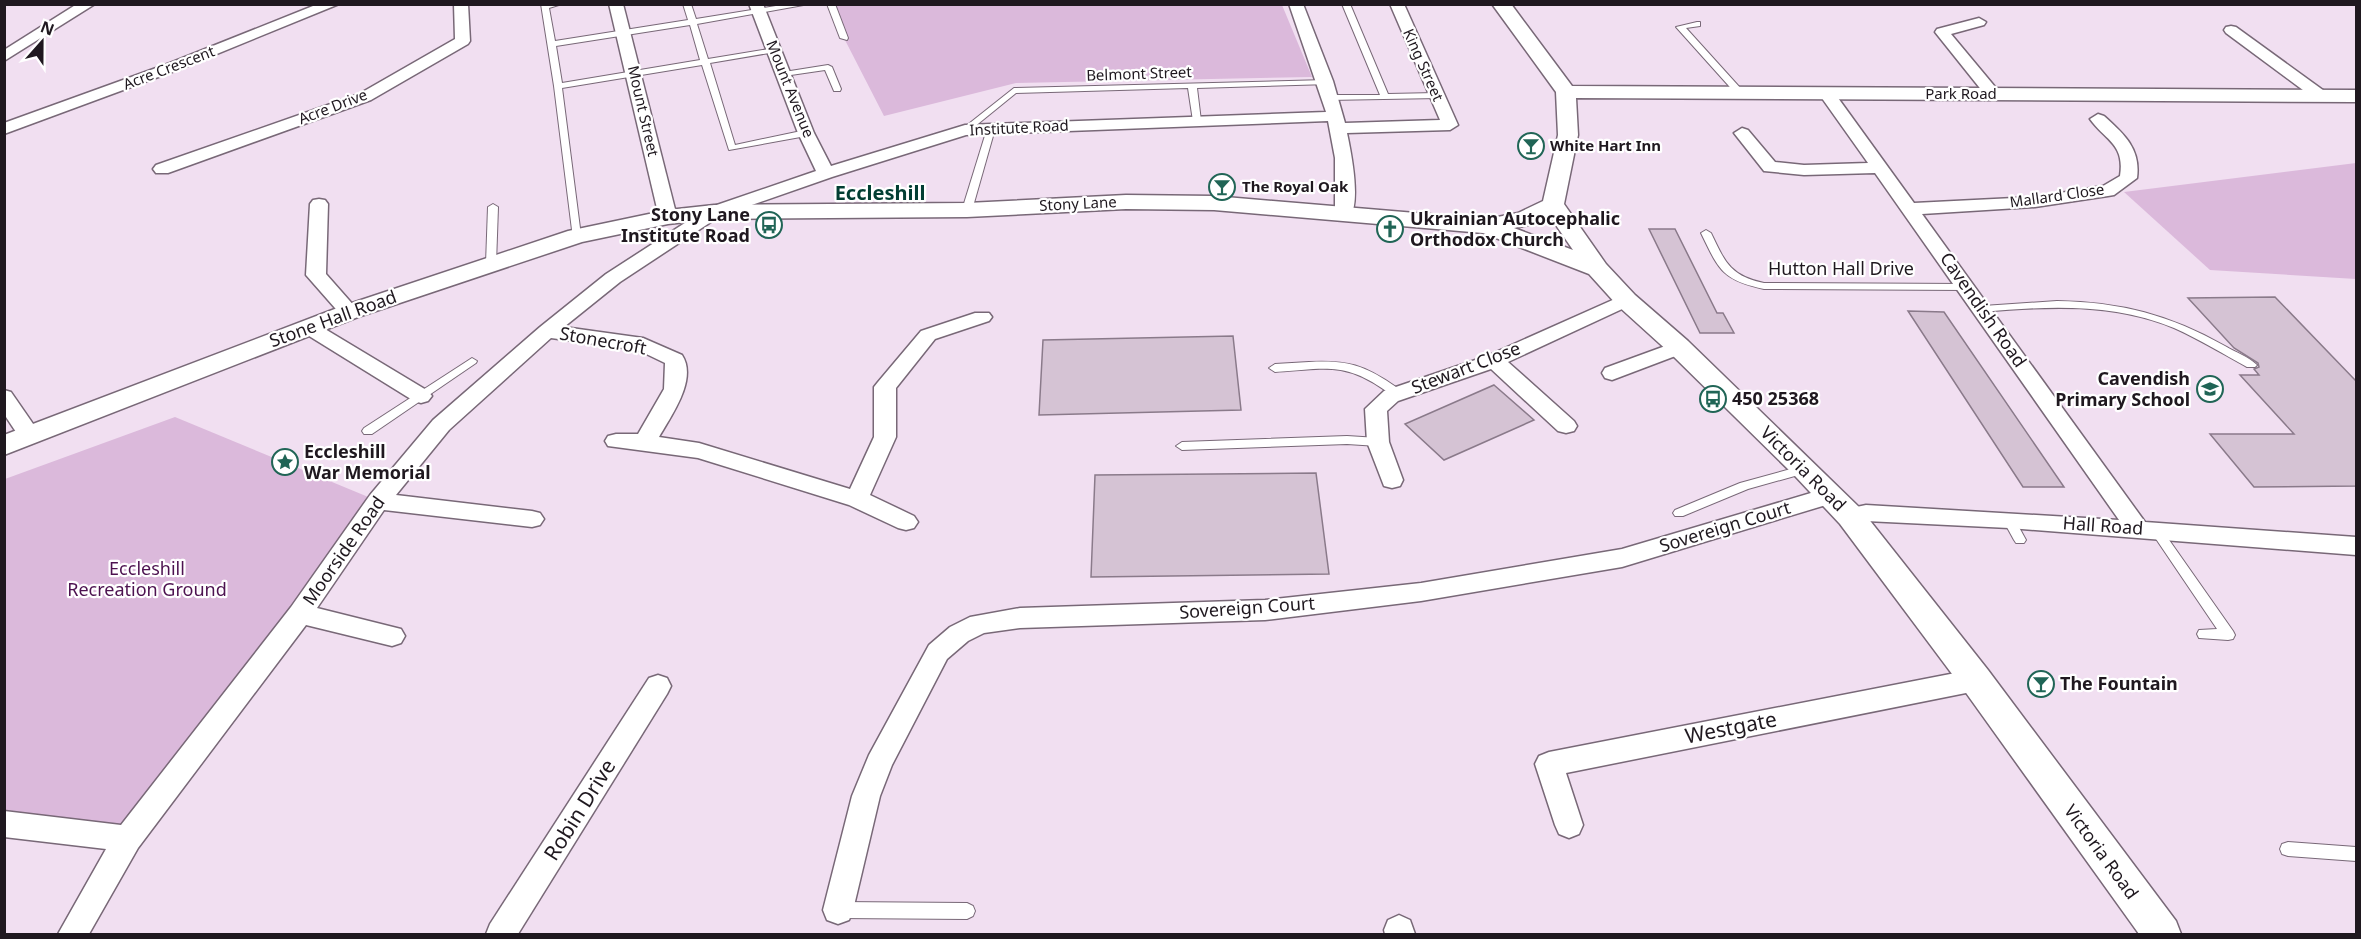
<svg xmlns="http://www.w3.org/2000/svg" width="2361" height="939" font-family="'Noto Sans',sans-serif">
<rect width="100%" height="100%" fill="#f1dff1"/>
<g fill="#dbb9db">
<polygon points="827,5 1282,5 1312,77 1016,83 884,116"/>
<polygon points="2356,163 2356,279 2210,270 2124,192"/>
<polygon points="175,417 378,501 128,839 5,824 5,479"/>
</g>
<g fill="#d5c3d4" stroke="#8a7a8a" stroke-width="1.5">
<polygon points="1649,229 1675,229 1717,313 1723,313 1734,333 1700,333"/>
<polygon points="2275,297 2356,381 2356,486 2254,487 2210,434 2294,434 2240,375 2259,375 2254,369 2259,367 2258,363 2234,348 2188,298"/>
<polygon points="1908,311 1944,312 2064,487 2023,487"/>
<polygon points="1233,336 1241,410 1039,415 1043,340"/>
<polygon points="1494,385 1534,420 1444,460 1405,424"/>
<polygon points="1316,473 1329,574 1091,577 1095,475"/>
</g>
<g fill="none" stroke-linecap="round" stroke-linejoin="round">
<defs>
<g id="service">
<path d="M541,4H562L549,8L555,41L688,20L683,4H691L696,19L788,4H809L697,24L708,59L775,48L779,50L775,52L710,63L735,145L806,130L810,133L806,136L729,150L702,65L562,88L581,236L579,238H573L554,86ZM690,25L700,60L562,83L556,46Z"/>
<polygon points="827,4 835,4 848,38 847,40 840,38"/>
<polygon points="1342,4 1350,4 1388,94 1436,93 1440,96 1439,98 1328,100 1327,98 1331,95 1380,95"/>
<polygon points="1697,22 1700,22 1700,26 1686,28 1743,91 1743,95 1737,95 1676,27"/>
<polygon points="828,65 832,67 841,89 840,91 834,91 825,70 784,76 780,74 784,72"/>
<polygon points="1327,80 1331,82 1330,84 1197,88 1201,121 1197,124 1193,121 1188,88 1016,93 968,132 961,130 1014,88"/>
<polygon points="991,126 995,129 972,210 967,213 964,212 962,210 987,129"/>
<polygon points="493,204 498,207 496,264 491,267 486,264 488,207"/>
<path d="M1706,230L1711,233C1725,262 1730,276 1764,283L1966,284L1971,287L1966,290L1764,289C1722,280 1719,270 1701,233Z"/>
<path d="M2057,301C2121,302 2170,315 2225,346C2235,352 2249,357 2257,365L2255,367H2247C2223,354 2199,339 2174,328C2113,303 2048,306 1983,312L1978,309L1983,306Z"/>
<polygon points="472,358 477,361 476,363 372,434 364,434 362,431 364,428"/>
<path d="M1309,362C1348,360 1364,365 1396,387L1397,396L1391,400L1387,399L1386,391C1344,361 1324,369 1275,372L1269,368L1275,364Z"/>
<polygon points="1347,436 1378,438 1384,442 1378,446 1347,444 1182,450 1176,446 1182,442"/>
<polygon points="1805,465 1809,466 1811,469 1809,472 1748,489 1683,516 1675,516 1673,513 1675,510 1740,483"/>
<polygon points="2009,515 2013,517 2015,520 2026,540 2024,543 2016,543 2014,540 2003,520 2005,517"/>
<polygon points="2156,525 2160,527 2233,631 2235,635 2233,639 2228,640 2199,638 2197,634 2199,630 2217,629 2152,533 2150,530 2152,527"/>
<polygon points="2288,842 2356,847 2356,861 2288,856 2282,854 2280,849 2282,844"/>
<polygon points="839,902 967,903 973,906 975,911 973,916 967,919 839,918 833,915 831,910 833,905"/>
</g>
<g id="minor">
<polygon points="77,4 95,4 4,61 4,50"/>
<polygon points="318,4 339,4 180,69 4,134 4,123 170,63"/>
<polygon points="454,4 468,4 470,41 468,44 371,100 168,173 156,173 153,169 156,165 359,94 455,39"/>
<polygon points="609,4 623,4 677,217 674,221 662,221 659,217"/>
<path d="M749,4H763L814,133L831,166L965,125L1326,112L1289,4H1303L1333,81L1345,123L1440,120L1390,4H1404L1458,125L1450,130L1347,133C1351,152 1361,200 1350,217H1338L1335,213V158L1328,121L966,135L832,177L720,216L620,282L564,327L643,338L682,355C698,379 671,416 659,437L699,443L850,489L874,437V387L878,382L921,331L975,313H989L992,317L989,321L935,339L896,388V437L870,495L914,516L918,522L914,528L906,530L898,528L849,505L698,458L608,446L605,441L608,436L616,434H638L664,389L665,363L638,350L551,338L449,430L396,495L532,511L540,513L544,519L540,525L532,527L384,510L317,608L401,629L405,636L401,643L392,646L306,625L138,848L89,934H58L106,849L4,837V811L121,825L291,607L370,495L433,420L540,327L606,274L708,208L816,171L798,133Z"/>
<polygon points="1979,18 1986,22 1984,25 1951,34 2001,94 1993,99 1987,97 1935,32 1937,29"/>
<polygon points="2231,26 2236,27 2327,93 2329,96 2327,99 2315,99 2226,33 2224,30 2226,27"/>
<path d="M1827,89L1833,91L1914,203L2035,197L2103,186L2120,176C2125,144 2106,141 2090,119L2098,114L2104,116C2124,134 2141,149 2137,178L2114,195L2108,196L2035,207L1922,214L2145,522L2356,537V555L2009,528L1866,521L1850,524L1842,522L1838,516L1842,510L1866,505L2119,520L1875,173L1804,175L1764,171L1734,133L1742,128L1748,130L1775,162L1804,165L1868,163L1819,94Z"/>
<polygon points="319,199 325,200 328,204 326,274 356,308 359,312 356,316 342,316 306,275 310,204 313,200"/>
<polygon points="1626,294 1633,296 1636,300 1633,304 1508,362 1574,421 1577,426 1574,431 1566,433 1558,431 1491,369 1398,401 1387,411 1389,442 1403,480 1400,486 1392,488 1384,486 1367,442 1365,409 1384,391 1487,356"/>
<polygon points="308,321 315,323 428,391 432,396 428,401 421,403 414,401 301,331 298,327 301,323"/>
<polygon points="1679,341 1686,342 1689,347 1686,352 1612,380 1605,378 1602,373 1605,368"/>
<polygon points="4,390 11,392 38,431 41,436 38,441 30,443 22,441 4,414"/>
<polygon points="1831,487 1839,489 1842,495 1839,501 1622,567 1421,601 1265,620 1020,628 984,633 968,641 947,659 892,765 880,796 853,910 849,920 838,924 827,920 823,910 852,796 869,755 929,645 950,627 970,617 1020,608 1265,600 1421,583 1622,549"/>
<polygon points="1976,669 1985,672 1989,680 1985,688 1976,691 1566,773 1583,825 1579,834 1569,838 1559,834 1555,825 1535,764 1539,756 1549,752"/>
<polygon points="658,675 667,678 671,686 667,694 518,934 486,934 490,924 649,678"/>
<polygon points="1399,915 1410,920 1415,934 1385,934 1384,930 1388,920"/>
</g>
<path id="tertiary" d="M1492,4H1511L1572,86L2356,90V102L1576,98L1578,135L1564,204L1606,264L1635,295L1688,341L1860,508L1988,670L2176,921L2181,934H2139L1964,690L1840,524L1795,476L1670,353L1617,305L1589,274L1483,233L1214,210L1126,209L967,217L714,219L668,224L582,242L358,317L4,455V435L340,307L568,231L668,210L714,205L967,203L1126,195L1214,196L1487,219L1518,213L1543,201L1558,135L1556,92ZM1549,215L1573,250L1514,228L1533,224Z"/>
</defs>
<use href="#service" stroke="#786877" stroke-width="2"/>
<use href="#minor" stroke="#786877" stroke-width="3"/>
<use href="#tertiary" stroke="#786877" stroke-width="3"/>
<use href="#service" fill="#fff" fill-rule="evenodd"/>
<use href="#minor" fill="#fff" fill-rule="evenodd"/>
<use href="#tertiary" fill="#fff" fill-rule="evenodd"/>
</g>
<defs>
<symbol id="bar-ring" viewBox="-11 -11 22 22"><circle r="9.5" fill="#fff" stroke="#206556" stroke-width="1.5"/><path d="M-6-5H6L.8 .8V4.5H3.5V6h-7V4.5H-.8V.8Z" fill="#206556"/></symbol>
<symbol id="bus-ring" viewBox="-11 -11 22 22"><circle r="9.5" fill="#fff" stroke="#206556" stroke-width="1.5"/><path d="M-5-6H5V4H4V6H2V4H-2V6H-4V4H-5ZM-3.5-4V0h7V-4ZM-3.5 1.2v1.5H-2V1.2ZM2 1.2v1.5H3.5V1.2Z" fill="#206556"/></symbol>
<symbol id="church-ring" viewBox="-11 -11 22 22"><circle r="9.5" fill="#fff" stroke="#206556" stroke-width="1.5"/><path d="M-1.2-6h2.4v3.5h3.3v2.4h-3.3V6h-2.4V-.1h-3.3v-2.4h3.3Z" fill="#206556"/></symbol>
<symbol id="school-ring" viewBox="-11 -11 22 22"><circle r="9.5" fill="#fff" stroke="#206556" stroke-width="1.5"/><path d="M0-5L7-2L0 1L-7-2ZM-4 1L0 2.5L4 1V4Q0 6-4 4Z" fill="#206556"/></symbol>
<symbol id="sight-ring" viewBox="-11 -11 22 22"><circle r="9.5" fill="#fff" stroke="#206556" stroke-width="1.5"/><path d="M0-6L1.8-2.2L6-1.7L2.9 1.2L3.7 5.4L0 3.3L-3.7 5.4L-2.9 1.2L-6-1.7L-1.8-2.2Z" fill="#206556"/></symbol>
</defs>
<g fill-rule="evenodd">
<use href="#bar-ring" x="1516" y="131" width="30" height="30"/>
<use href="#bar-ring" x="1207" y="172" width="30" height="30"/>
<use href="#bus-ring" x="754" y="210" width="30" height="30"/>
<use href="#church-ring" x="1375" y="214" width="30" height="30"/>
<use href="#school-ring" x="2195" y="374" width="30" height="30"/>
<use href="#bus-ring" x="1698" y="384" width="30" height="30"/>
<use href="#sight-ring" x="270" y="447" width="30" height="30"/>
<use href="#bar-ring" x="2026" y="669" width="30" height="30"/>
</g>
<g text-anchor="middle" stroke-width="4.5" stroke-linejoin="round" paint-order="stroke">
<g font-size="15" fill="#1f181f" stroke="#fff">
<text transform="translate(1423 65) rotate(66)" y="5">King Street</text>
<text transform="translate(169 68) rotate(-21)" y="5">Acre Crescent</text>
<text transform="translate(1139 74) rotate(-2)" y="5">Belmont Street</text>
<text transform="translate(790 89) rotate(68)" y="5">Mount Avenue</text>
<text x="1961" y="99">Park Road</text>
<text transform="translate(333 107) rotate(-21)" y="5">Acre Drive</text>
<text transform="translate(643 111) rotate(77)" y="5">Mount Street</text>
<text transform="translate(1019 128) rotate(-3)" y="5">Institute Road</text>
<text transform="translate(2057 196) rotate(-8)" y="5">Mallard Close</text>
<text transform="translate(1078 204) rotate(-3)" y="5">Stony Lane</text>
</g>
<g font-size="15" font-weight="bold" fill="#1f181f" stroke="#fff" text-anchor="start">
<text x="1550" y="151">White Hart Inn</text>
<text x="1242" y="192">The Royal Oak</text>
</g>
<g font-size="18" font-weight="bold" fill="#1f181f" stroke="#fff" text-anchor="start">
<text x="750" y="221" text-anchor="end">Stony Lane<tspan x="750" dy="21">Institute Road</tspan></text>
<text x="1410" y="225">Ukrainian Autocephalic<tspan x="1410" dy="21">Orthodox Church</tspan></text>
<text x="2190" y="385" text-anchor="end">Cavendish<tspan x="2190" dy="21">Primary School</tspan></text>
<text x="1732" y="405">450 25368</text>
<text x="304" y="458">Eccleshill<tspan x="304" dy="21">War Memorial</tspan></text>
<text x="2060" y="690">The Fountain</text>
</g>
<g font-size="18" fill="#1f181f" stroke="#fff">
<text x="1841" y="275">Hutton Hall Drive</text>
<text transform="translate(1983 310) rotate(55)" y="6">Cavendish Road</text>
<text transform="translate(333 319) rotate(-20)" y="6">Stone Hall Road</text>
<text transform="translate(603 341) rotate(10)" y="6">Stonecroft</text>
<text transform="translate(1466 368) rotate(-21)" y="6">Stewart Close</text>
<text transform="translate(1803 469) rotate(45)" y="6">Victoria Road</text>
<text transform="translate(2103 526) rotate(4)" y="6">Hall Road</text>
<text transform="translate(1725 527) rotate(-17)" y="6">Sovereign Court</text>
<text transform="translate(344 551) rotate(-55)" y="6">Moorside Road</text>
<text transform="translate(1247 608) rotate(-4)" y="6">Sovereign Court</text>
<text transform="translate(2101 852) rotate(54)" y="6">Victoria Road</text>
</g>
<g font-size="18" fill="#4d1250" stroke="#fff">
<text x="147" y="575">Eccleshill<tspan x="147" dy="21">Recreation Ground</tspan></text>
</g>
<g font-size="20" font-weight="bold" fill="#023e33" stroke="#fff">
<text x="880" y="200">Eccleshill</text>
</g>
<g font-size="21" fill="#1f181f" stroke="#fff">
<text transform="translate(1731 728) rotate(-11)" y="7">Westgate</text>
<text transform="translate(580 810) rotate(-58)" y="7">Robin Drive</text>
</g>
</g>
<rect width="2361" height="939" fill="none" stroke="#1f181f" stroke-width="12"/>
<g transform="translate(42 42) rotate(21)" stroke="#ffffff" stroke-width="4.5" paint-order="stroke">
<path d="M0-4.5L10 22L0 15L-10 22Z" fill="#1f181f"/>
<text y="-9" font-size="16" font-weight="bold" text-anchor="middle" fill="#1f181f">N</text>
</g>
</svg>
